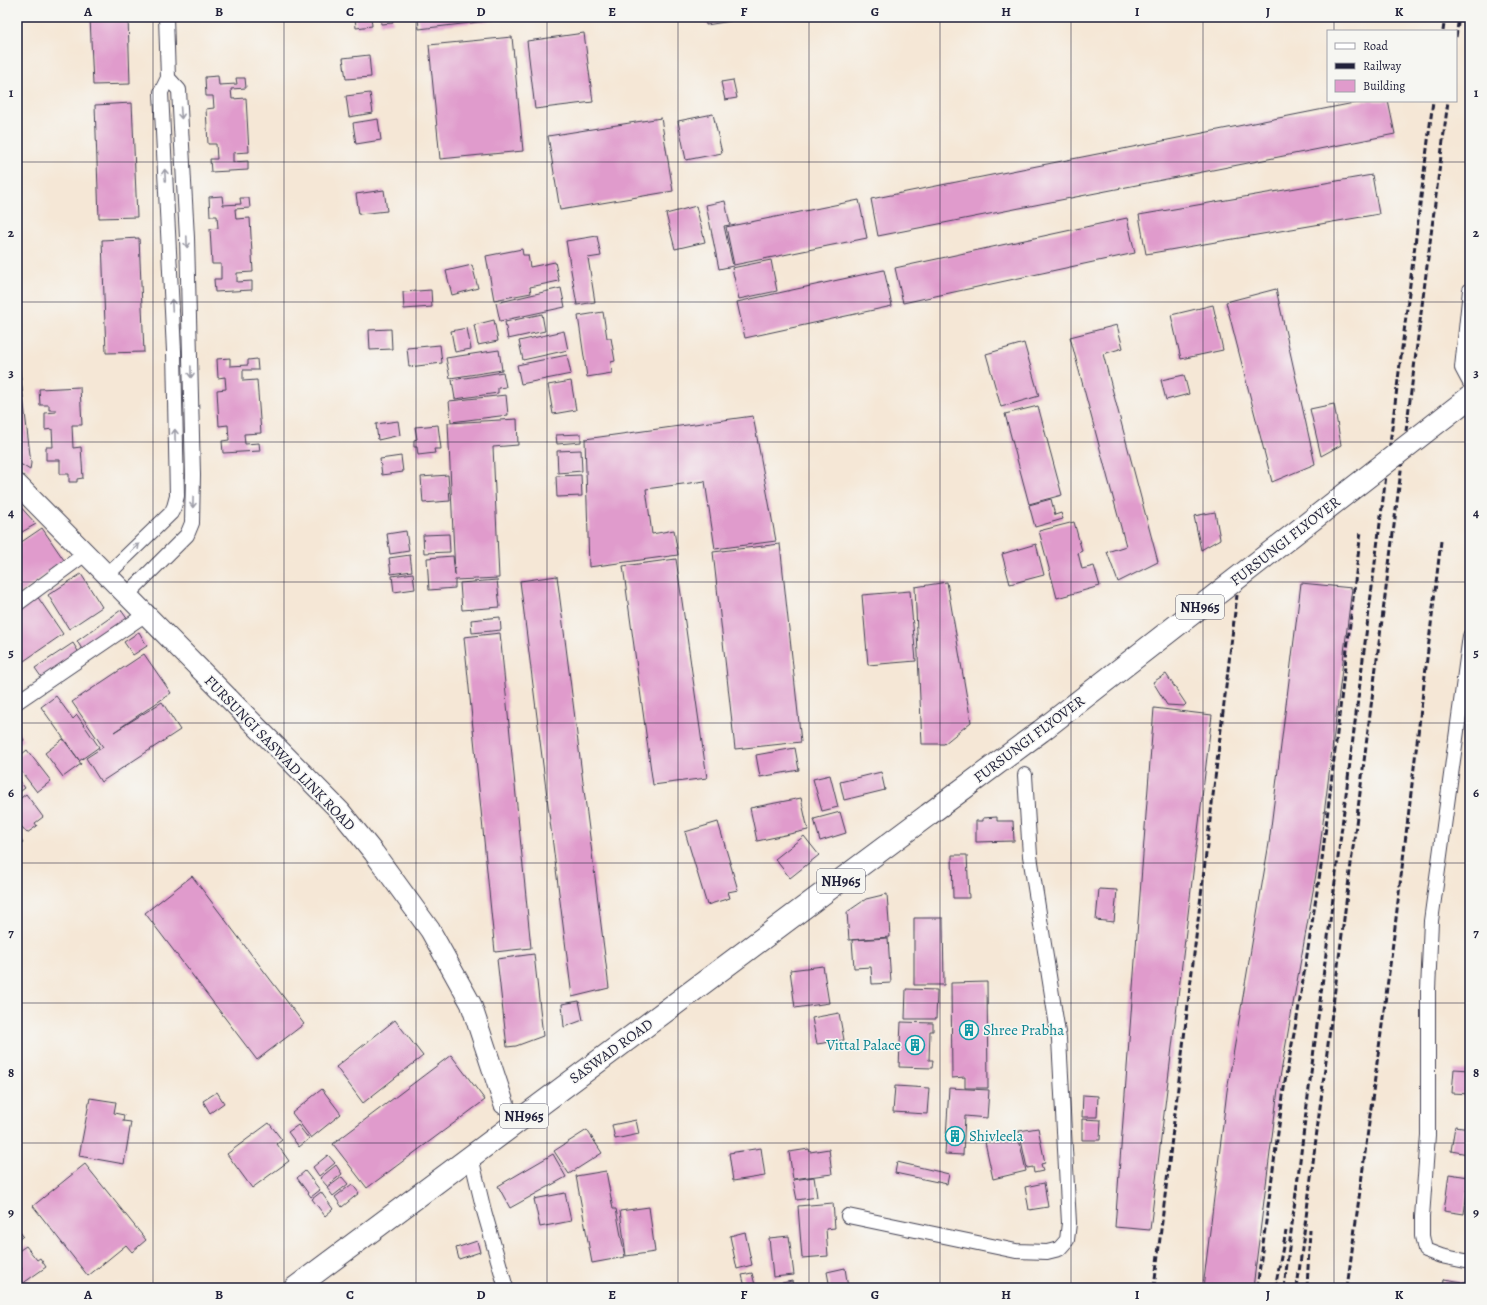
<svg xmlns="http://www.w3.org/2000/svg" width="1487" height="1305" font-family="Alegreya,serif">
<rect width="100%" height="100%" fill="#f6f6f2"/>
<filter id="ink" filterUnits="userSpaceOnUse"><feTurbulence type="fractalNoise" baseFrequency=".025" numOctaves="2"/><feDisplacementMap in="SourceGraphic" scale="8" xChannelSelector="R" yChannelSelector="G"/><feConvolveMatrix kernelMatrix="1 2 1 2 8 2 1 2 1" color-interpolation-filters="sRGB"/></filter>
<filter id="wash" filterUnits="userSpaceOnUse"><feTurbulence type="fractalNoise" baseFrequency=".012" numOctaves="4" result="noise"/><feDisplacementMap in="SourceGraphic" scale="16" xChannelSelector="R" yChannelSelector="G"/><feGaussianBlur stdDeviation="0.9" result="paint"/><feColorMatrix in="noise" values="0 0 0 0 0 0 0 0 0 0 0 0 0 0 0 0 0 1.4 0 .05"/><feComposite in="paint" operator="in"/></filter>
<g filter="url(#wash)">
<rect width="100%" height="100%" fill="#f5e7d6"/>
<g id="blocks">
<g fill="#e09bcc">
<polygon points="90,17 128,17 130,84 93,85"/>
<polygon points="355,17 371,17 372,26 356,28"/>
<polygon points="380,17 392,17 393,23 381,24"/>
<polygon points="418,17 496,17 496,20 419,29"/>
<polygon points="705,17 731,17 731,21 706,25"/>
<polygon points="584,33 593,102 535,109 527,41"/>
<polygon points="512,37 523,151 440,159 429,45"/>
<polygon points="369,55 371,77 346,79 343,58"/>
<polygon points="218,76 219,85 237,84 236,78 245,78 246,88 231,89 232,99 246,98 249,152 233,153 233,162 248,161 248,170 211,172 210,159 217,159 216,144 208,144 206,109 214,108 213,96 206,96 205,77"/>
<polygon points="733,80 737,98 725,100 721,82"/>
<polygon points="370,93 373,113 349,117 346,96"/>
<polygon points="1364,101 1388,101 1395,134 878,236 871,199"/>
<polygon points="132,103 137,217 99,218 95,105"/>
<polygon points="713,114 722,153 686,160 678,121"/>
<polygon points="661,118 673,191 560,210 548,136"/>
<polygon points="378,119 381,140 356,144 353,123"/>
<polygon points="1372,175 1379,214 1146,254 1139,215"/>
<polygon points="384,190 387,211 359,214 356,194"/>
<polygon points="222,196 223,205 241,204 240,198 249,198 250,208 235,209 236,219 250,218 253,272 237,273 237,282 252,281 252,290 215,292 214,279 221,279 221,264 212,264 210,229 218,228 217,216 210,216 209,197"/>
<polygon points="859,200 867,238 734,265 726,227"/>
<polygon points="725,201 730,225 724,226 733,266 719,269 706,205"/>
<polygon points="696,206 705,242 675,249 666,214"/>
<polygon points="1127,218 1135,253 903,303 895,268"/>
<polygon points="597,236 601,256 588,258 595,302 577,305 566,241"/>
<polygon points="139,238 144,352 106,353 102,240"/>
<polygon points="522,249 523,255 528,255 530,267 555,262 559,281 530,287 531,293 494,300 486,256"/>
<polygon points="771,260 777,291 739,299 732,268"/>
<polygon points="472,265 478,288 452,295 446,271"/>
<polygon points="884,270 892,306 745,338 737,302"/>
<polygon points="561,288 565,307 500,321 496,303"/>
<polygon points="1276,289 1315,464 1272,482 1226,302"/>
<polygon points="431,290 432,307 404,309 403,292"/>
<polygon points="1213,305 1223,350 1181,359 1171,315"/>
<polygon points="603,312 607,338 611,338 615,361 611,362 612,373 587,377 578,316"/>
<polygon points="542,314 545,331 508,339 505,322"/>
<polygon points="494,320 498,341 478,345 474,325"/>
<polygon points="1117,325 1123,348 1103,354 1158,562 1118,582 1107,552 1126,546 1070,337"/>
<polygon points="467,328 471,349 455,352 451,331"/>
<polygon points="391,329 392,349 370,350 369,330"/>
<polygon points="564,331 568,350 523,360 519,341"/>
<polygon points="1024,343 1039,396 1001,407 986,354"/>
<polygon points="440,345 442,363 409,367 407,348"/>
<polygon points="499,350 502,370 450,378 446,358"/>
<polygon points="567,355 571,374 521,384 517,365"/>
<polygon points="230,358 230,366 248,365 248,360 257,359 258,370 243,370 243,381 257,380 261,433 244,434 245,444 259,443 260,451 223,453 222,441 229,440 228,425 219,426 217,390 226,389 225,377 218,378 217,359"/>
<polygon points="17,363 19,363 31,463 30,470 17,462"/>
<polygon points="503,372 506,387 498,388 498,393 455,399 452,380"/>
<polygon points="1184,375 1189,394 1166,400 1161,380"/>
<polygon points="571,381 576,410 553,414 548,385"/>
<polygon points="80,387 82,425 72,425 73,448 81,447 83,478 77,479 77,482 69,482 69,474 60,474 60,460 46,460 46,447 53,447 52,429 45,430 45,413 56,412 56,410 49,410 49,405 40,405 39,389"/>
<polygon points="506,395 508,415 451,422 449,401"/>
<polygon points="1334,404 1341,445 1321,456 1310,409"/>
<polygon points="1038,406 1062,495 1029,504 1005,414"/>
<polygon points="753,416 776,541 715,549 705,481 646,489 652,534 674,530 678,555 589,567 585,439"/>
<polygon points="517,419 518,445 493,447 499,578 455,580 455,588 429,590 427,558 453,556 455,575 448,423"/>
<polygon points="398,421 400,435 378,440 376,424"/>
<polygon points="438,425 441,449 434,449 435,453 418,455 417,447 414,447 414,440 417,439 415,427"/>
<polygon points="581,434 581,442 557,444 556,435"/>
<polygon points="581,450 582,471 558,473 557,451"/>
<polygon points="401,456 403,472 382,475 380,459"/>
<polygon points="448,475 450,501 423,503 421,477"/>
<polygon points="581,475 582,496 557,497 556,476"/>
<polygon points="1051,499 1055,515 1061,513 1063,519 1035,527 1029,505"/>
<polygon points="17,503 36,524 22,532 17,533"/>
<polygon points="1215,512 1220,539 1201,550 1194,516"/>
<polygon points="1074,522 1082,551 1078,553 1082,569 1094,566 1100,586 1057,598 1039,531"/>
<polygon points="42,528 64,560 17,596 17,545"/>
<polygon points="406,531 409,551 390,554 387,534"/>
<polygon points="449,534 450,552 424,553 423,535"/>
<polygon points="780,544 801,742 735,749 713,552"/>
<polygon points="1036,544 1044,575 1010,584 1002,554"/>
<polygon points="410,555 412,571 391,574 389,558"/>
<polygon points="676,559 707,778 653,785 623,566"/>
<polygon points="413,573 415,589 394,592 392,576"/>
<polygon points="81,574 102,607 69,629 48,595"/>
<polygon points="557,576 609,988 572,997 520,581"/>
<polygon points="497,580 500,607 462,610 460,583"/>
<polygon points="947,582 971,722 944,744 922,744 915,587"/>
<polygon points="1301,583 1352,588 1318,863 1278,1089 1253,1288 1203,1288 1227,1091 1269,843"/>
<polygon points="910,591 916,661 868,665 862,595"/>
<polygon points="37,596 63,634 18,665 17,610"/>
<polygon points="121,610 130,623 85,654 77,641"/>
<polygon points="500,617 501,630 472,633 471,620"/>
<polygon points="139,632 147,646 133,655 124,642"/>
<polygon points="500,633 531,948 495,952 464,637"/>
<polygon points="73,643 81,656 44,681 35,668"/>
<polygon points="144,654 171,693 114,732 162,702 180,730 101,782 86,758 103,747 72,702"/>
<polygon points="1166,674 1186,704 1184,706 1167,705 1153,682"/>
<polygon points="56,696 73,719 77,715 99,747 79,761 81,764 63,777 45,753 63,739 79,760 41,707"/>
<polygon points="1154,708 1212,715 1150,1230 1115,1227"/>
<polygon points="17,730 24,740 17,745"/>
<polygon points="795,748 799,770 760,777 756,755"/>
<polygon points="27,750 51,781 37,792 17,766 17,758"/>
<polygon points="881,772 885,790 844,800 840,782"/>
<polygon points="830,775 838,807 822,811 813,779"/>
<polygon points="17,777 25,788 17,794"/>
<polygon points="26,794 43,817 35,823 37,826 27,833 17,821 17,801"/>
<polygon points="801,798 808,830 757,841 750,808"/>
<polygon points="840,812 846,833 820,841 814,819"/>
<polygon points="997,817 997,821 1013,821 1014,841 976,842 976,821 983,821 983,818"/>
<polygon points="718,822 738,890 728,892 730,898 707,905 685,832"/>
<polygon points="17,834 23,842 17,846"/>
<polygon points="804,836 819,855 790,878 775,859"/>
<polygon points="952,855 967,855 969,898 953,898"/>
<polygon points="192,876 304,1024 257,1060 145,913"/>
<polygon points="1099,889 1117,890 1114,922 1096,920"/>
<polygon points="887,894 890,937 849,940 847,912 866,899"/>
<polygon points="914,918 943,918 944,985 914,985"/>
<polygon points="888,938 891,983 872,984 871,967 854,968 852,940"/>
<polygon points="534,954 543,1036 516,1046 507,1047 497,959"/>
<polygon points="823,966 829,1003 795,1008 790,970"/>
<polygon points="987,982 988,1088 965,1088 965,1077 952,1078 951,983"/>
<polygon points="906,989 937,990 936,1019 905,1019"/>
<polygon points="579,1001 583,1020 564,1027 562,1004"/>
<polygon points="839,1013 844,1040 817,1044 812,1018"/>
<polygon points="395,1020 423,1056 363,1103 336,1067"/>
<polygon points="901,1022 933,1023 933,1031 930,1031 929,1060 933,1060 932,1068 899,1067"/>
<polygon points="451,1055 485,1100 367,1188 333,1144"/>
<polygon points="1454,1069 1470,1070 1470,1094 1452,1093"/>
<polygon points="895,1086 929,1088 927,1114 893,1112"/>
<polygon points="949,1088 989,1090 987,1118 965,1116 963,1155 945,1154"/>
<polygon points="322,1089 341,1114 311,1138 292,1113"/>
<polygon points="217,1092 224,1103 210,1113 203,1101"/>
<polygon points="1083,1095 1098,1096 1097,1117 1082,1117"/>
<polygon points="90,1098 116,1102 114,1113 124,1115 123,1121 131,1122 124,1164 79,1156"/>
<polygon points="1082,1119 1101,1120 1100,1140 1082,1140"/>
<polygon points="636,1120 639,1134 615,1139 612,1125"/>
<polygon points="269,1123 282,1140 277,1144 289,1161 252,1188 227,1154"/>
<polygon points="298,1125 309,1139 299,1147 288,1132"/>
<polygon points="1455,1126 1470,1128 1468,1154 1451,1151"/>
<polygon points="1038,1128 1045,1163 1041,1164 1043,1171 1034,1173 1033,1167 1027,1168 1019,1131"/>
<polygon points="587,1130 602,1153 569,1174 554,1151"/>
<polygon points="1018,1135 1026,1171 993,1179 985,1142"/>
<polygon points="761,1148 765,1176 733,1181 729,1153"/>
<polygon points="809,1149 810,1152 829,1149 832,1174 793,1179 789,1152"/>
<polygon points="553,1154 566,1177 510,1208 498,1186"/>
<polygon points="328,1155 335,1163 319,1176 313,1167"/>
<polygon points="897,1162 949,1174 947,1184 895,1173"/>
<polygon points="85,1164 146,1240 132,1252 126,1245 88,1276 33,1206"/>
<polygon points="336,1165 342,1174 327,1186 320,1178"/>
<polygon points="305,1171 320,1190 311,1197 297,1178"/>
<polygon points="606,1171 613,1209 616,1209 625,1257 592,1263 576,1176"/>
<polygon points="1449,1174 1469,1177 1464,1214 1444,1211"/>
<polygon points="342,1177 348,1184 333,1196 327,1188"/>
<polygon points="814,1177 817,1197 797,1200 793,1180"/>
<polygon points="1044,1183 1048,1207 1029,1210 1025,1187"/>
<polygon points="352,1184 359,1193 342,1207 335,1197"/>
<polygon points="321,1192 333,1209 325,1216 312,1199"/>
<polygon points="565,1193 571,1221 540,1227 534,1199"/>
<polygon points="833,1203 835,1228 826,1229 828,1256 802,1258 798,1206"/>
<polygon points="649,1207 655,1252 626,1256 620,1211"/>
<polygon points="17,1228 23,1236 17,1241"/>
<polygon points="745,1232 752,1265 737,1269 730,1236"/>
<polygon points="789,1236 794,1275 773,1277 769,1238"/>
<polygon points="477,1241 480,1252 459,1259 456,1248"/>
<polygon points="26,1246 37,1260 40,1258 46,1267 22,1284 17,1277 17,1273 22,1269 17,1263 17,1252"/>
<polygon points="845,1268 848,1288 830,1288 827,1272"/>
<polygon points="752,1273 755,1285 745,1287 742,1275"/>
<polygon points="1444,1279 1470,1283 1470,1288 1443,1288"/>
<polygon points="792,1281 794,1288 772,1288 772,1285"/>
</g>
</g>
</g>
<g filter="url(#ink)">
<use href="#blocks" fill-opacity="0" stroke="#424052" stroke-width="1"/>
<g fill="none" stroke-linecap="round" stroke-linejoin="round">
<defs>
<g id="street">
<polyline points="1470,290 1462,368 1470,383"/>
<polyline points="107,575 171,513 174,507 177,496 174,351 161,92 168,78 166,17"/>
<polyline points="127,595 187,535 192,523 193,475 187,238 179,90 168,78"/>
<polyline points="17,604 85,554"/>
<polyline points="1470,636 1431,921 1428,990 1428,1135 1422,1217 1422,1236 1425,1250 1441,1256 1470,1262"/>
<polyline points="17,702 146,614"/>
<polyline points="471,1157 484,1211 506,1288"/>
<polyline points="848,1216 1016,1251 1047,1252 1059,1249 1067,1240 1069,1223 1059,1039 1030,856 1025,775"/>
</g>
<polyline id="secondary" points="17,484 340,811 374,853 430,930 471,1004 504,1104"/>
<polyline id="highway" points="295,1288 928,815"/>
</defs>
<use href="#street" stroke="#424052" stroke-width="16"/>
<use href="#secondary" stroke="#424052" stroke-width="22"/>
<use href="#highway" stroke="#424052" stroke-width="24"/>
<use href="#street" stroke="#fff" stroke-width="14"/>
<use href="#secondary" stroke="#fff" stroke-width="20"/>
<use href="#highway" stroke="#fff" stroke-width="22"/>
<g stroke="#22223b" stroke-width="3" stroke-dasharray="6 3" stroke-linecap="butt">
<polyline points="1443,31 1445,17"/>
<polyline points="1456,37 1459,17"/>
<polyline points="1154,1288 1237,595"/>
<polyline points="1257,1288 1285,1081 1297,1018 1322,860 1361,531"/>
<polyline points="1275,1288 1286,1231"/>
<polyline points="1284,1288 1433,101"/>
<polyline points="1297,1288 1448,101"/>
<polyline points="1307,1288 1310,1230"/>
<polyline points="1347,1288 1394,935 1441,541"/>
</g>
<defs>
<polyline id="highway-bridge" points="928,815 1041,731 1470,397"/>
</defs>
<use href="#highway-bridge" stroke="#424052" stroke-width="24" stroke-linecap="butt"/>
<use href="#highway-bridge" stroke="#fff" stroke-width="22"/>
</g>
<defs><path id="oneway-shaft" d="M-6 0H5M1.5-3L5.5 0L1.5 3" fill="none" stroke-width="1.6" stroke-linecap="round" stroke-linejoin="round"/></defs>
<g stroke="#9c9ca7">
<use href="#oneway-shaft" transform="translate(181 113) rotate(86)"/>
<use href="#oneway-shaft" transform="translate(165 175) rotate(-93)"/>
<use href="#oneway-shaft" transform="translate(187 242) rotate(88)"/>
<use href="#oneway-shaft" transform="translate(172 305) rotate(-93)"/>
<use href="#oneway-shaft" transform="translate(191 372) rotate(89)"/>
<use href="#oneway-shaft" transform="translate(175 435) rotate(-91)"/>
<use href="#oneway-shaft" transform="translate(193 502) rotate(91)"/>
<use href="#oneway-shaft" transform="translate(135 548) rotate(-44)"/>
</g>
</g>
<path fill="none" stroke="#22223b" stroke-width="1" stroke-opacity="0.55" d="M153,17V1288M284,17V1288M416,17V1288M547,17V1288M678,17V1288M809,17V1288M940,17V1288M1071,17V1288M1203,17V1288M1334,17V31M1334,101V1288M17,162H1470M17,302H1470M17,442H1470M17,582H1470M17,723H1470M17,863H1470M17,1003H1470M17,1143H1470"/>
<defs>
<symbol id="building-ring" viewBox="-11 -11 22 22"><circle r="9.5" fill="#f6f6f2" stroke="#0f9aa8" stroke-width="1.5"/><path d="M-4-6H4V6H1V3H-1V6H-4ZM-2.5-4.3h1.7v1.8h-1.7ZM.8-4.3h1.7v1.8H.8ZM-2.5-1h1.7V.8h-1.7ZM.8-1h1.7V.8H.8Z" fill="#0f9aa8"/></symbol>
</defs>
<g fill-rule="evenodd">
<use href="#building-ring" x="958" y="1019" width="22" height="22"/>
<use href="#building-ring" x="904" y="1034" width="22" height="22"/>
<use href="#building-ring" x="944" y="1125" width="22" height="22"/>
</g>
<g text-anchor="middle" stroke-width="3" stroke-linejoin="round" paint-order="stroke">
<g fill="#f6f6f2" stroke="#626272" stroke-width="1">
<rect x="1176" y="595" width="48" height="24" rx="3"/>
<rect x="817" y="869" width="48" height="24" rx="3"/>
<rect x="500" y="1104" width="48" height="24" rx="3"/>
</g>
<g font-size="14" font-weight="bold" fill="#22223b">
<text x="1200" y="612">NH965</text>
<text x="841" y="886">NH965</text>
<text x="524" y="1121">NH965</text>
</g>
<g font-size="15" fill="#22223b" stroke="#f6f6f2">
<text transform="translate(1285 541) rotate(-38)" y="5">FURSUNGI FLYOVER</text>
<text transform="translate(1029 739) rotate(-37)" y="5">FURSUNGI FLYOVER</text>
<text transform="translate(280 753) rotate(46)" y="5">FURSUNGI SASWAD LINK ROAD</text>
<text transform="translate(611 1051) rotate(-36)" y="5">SASWAD ROAD</text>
</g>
<g font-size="15" fill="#0d838f" stroke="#f6f6f2" text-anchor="start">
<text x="983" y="1035">Shree Prabha</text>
<text x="901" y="1050" text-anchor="end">Vittal Palace</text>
<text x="969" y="1141">Shivleela</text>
</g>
</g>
<rect width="1487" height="1305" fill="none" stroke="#f6f6f2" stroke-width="44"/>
<rect x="1327" y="30" width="130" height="72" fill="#f6f6f2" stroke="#a1a1a9"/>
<rect x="1335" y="43" width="20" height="6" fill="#ffffff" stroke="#a1a1a9"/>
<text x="1363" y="50" font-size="12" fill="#22223b">Road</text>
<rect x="1335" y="63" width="20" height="6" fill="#22223b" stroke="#a1a1a9"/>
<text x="1363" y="70" font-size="12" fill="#22223b">Railway</text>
<rect x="1335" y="80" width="20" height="12" fill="#e09bcc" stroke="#a1a1a9"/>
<text x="1363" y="90" font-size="12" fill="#22223b">Building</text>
<rect x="22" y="22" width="1443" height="1261" fill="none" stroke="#22223b" stroke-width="1.5"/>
<g font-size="13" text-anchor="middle" font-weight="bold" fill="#22223b">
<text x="88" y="16">A</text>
<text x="219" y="16">B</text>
<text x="350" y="16">C</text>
<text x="481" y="16">D</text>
<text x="612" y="16">E</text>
<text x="744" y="16">F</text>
<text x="875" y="16">G</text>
<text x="1006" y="16">H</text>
<text x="1137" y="16">I</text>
<text x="1268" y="16">J</text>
<text x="1399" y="16">K</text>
<text x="11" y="97">1</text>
<text x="1476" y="97">1</text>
<text x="11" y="237">2</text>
<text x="1476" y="237">2</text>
<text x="11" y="377">3</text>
<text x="1476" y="377">3</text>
<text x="11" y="517">4</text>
<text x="1476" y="517">4</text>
<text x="11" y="657">5</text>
<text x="1476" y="657">5</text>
<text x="11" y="797">6</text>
<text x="1476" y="797">6</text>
<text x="11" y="937">7</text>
<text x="1476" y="937">7</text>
<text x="11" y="1077">8</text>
<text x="1476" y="1077">8</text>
<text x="11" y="1217">9</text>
<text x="1476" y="1217">9</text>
<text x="88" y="1299">A</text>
<text x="219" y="1299">B</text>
<text x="350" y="1299">C</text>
<text x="481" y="1299">D</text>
<text x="612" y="1299">E</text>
<text x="744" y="1299">F</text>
<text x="875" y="1299">G</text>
<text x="1006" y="1299">H</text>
<text x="1137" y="1299">I</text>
<text x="1268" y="1299">J</text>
<text x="1399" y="1299">K</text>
</g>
</svg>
